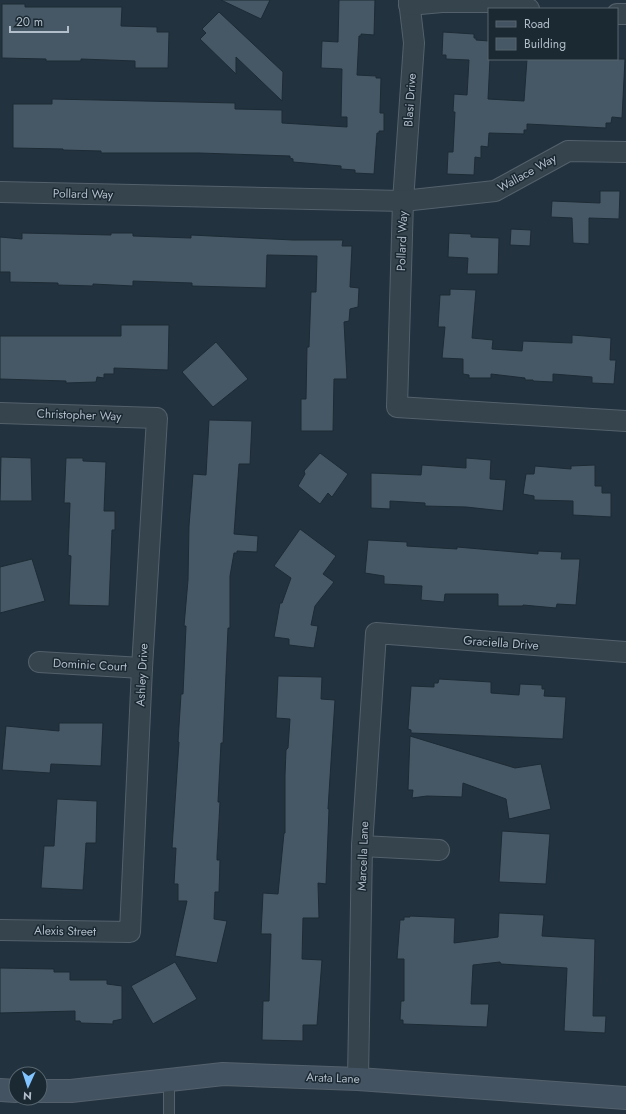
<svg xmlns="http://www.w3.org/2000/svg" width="626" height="1114" font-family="Jost,sans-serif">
<rect width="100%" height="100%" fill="#22323f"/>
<g fill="#465865" stroke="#1d2b35">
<polygon points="221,0 270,0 261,19"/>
<polygon points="339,0 375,0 374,35 361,34 361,36 359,36 357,75 376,76 376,78 381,78 380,111 380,113 384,113 384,131 379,131 379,133 377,133 374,174 355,173 355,170 341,169 341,166 293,162 293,159 290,158 290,156 199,153 101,153 101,151 63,150 63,149 13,148 13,104 52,104 52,99 235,103 235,109 282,110 282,123 347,127 347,117 341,117 342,69 321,68 322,41 338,42"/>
<polygon points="2,4 25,4 25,7 122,7 121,26 157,27 157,32 169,32 168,68 135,68 135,61 81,59 81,61 46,61 46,59 2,58"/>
<polygon points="219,12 283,72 282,101 236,57 236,74 200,39 206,33 202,29"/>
<polygon points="443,32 474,34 474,38 476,38 476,40 489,41 490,59 488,99 524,101 527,59 625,59 622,118 612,117 611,123 606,123 606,128 527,124 527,130 524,130 524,134 489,133 488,147 481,146 481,158 475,157 474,175 447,174 448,152 453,152 455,112 453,112 454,94 467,95 469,60 446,59 446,55 442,55"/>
<polygon points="600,191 620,191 619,219 589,218 589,244 573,243 572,218 551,217 552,201 600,203"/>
<polygon points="511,229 531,230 530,246 510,245"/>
<polygon points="22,233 111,235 111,233 133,233 133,236 191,238 191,235 293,240 343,240 342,246 352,246 350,287 359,288 358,307 350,309 349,321 344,322 347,379 334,379 333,431 301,431 301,399 306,399 307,347 309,347 311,292 316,292 317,256 267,255 266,288 192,286 192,283 133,281 133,286 93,284 93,286 58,285 58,283 10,282 10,272 0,272 0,237 22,239"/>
<polygon points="449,233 471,234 471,237 499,238 498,274 467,274 468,258 448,257"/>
<polygon points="450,289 476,290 472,338 493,340 492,349 522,351 523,341 572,343 572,335 611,338 610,360 616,360 614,384 592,383 592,377 553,374 553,382 533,381 533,380 525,380 525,378 491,374 491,378 469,378 469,375 463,374 463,359 442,358 445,327 438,327 440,295 450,295"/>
<polygon points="121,325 169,325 168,370 114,368 114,374 104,374 104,378 97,377 96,382 66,383 66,381 0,379 0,336 121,336"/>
<polygon points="216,342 248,379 213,407 182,372"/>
<polygon points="209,420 252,421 250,464 239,464 234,534 258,536 257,552 237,551 237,553 234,553 230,576 230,628 228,628 223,743 221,743 218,802 220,802 217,856 217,860 220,860 219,892 215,892 214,919 227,921 217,963 175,956 187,901 178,901 178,884 174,884 176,848 172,848 179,742 178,742 181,694 183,694 186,626 184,626 188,580 189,526 193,474 206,475"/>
<polygon points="320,453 348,474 332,497 328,493 320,504 298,486 305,474 304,471"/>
<polygon points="1,457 31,458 32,501 0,501"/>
<polygon points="66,458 83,458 83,461 106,462 104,511 115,511 115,530 112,530 109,606 69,605 71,556 68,555 70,503 64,503"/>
<polygon points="466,458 491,460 490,479 506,480 503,511 466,507 425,506 425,503 390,501 390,509 371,508 371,473 421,475 422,465 466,468"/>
<polygon points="595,465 595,486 602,486 602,493 611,493 611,517 573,515 573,501 534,500 534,496 523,494 526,474 534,474 535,466 571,469 571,466"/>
<polygon points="300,529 336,556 323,574 334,582 315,606 311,625 318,626 314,648 289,645 289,639 274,637 280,603 282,603 291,578 274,566"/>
<polygon points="368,540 407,542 407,546 457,549 457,547 538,554 538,551 562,552 561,559 580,559 576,605 557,604 556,608 523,605 523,606 498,606 498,594 445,594 444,602 421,600 422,586 384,584 384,576 365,573"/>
<polygon points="32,559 45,601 0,613 0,567"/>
<polygon points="278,676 322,677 321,699 335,700 328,809 329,809 326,884 318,883 319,918 303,918 302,959 322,960 317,1025 303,1025 303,1041 262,1040 263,1001 269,1001 271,934 261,934 263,893 278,894 284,833 285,833 285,775 286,750 288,748 290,719 276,718"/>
<polygon points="439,679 491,682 491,693 519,695 520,684 542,685 542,689 545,689 544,696 566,697 563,739 411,733 411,730 408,729 411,686 434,687 434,683 438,683"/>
<polygon points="59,723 103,723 101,766 51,764 50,773 2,770 6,726 59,731"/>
<polygon points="410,736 515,768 541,764 551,809 509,819 506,799 463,783 462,797 427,796 412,798 413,790 408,790"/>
<polygon points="57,799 97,801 96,843 86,843 83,890 41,888 44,846 54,846"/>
<polygon points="502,831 550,834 546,884 499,882"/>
<polygon points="499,913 544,915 542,936 595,939 593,1016 606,1016 605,1033 564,1031 567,968 501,964 500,962 473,965 471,1004 489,1004 487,1027 403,1024 403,1020 400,1020 401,1001 404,1001 404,959 397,959 400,920 404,920 404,917 410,917 410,916 455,918 454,943 498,937"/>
<polygon points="175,962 197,999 153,1024 131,986"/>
<polygon points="0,968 54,969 54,972 70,972 70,980 107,980 107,984 122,986 122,1019 113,1021 113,1024 81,1023 80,1021 75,1021 75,1011 0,1013"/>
</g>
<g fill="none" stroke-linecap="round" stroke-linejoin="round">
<defs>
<polyline id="lane" points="169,1080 169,1114"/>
<g id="street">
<polyline points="409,0 414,43 403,201 397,407 626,421"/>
<polyline points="409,5 442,2 490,2 529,9"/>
<polyline points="617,14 626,14"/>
<polyline points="0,192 403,201 495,191 568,151 626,152"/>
<polyline points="0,413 157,418 142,668 130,932 0,930"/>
<polyline points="39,662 142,668"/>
<polyline points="362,846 439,850"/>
<polyline points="358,1079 362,846 376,633 626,652"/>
</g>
<g id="secondary">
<polyline points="0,1090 16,1091"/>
<polyline points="40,1091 71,1091 223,1074 358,1079 626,1098"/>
</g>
</defs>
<use href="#lane" stroke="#54616c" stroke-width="12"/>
<use href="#street" stroke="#54616c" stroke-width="22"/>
<use href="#secondary" stroke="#54616c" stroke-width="24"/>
<use href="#lane" stroke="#36444e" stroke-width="10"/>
<use href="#street" stroke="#36444e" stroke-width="20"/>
<use href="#secondary" stroke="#445362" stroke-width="22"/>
</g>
<g text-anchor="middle" stroke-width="3" stroke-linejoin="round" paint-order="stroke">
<g font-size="12" fill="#b2beca" stroke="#1b2933">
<text transform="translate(410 100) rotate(-86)" y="4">Blasi Drive</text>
<text transform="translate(527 173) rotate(-29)" y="4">Wallace Way</text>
<text transform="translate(83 194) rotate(1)" y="4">Pollard Way</text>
<text transform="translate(402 241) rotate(-88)" y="4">Pollard Way</text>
<text transform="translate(79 415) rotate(2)" y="4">Christopher Way</text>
<text transform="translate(501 643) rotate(4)" y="4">Graciella Drive</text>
<text transform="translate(90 665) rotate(3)" y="4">Dominic Court</text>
<text transform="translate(142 675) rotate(-87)" y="4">Ashley Drive</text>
<text transform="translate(363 856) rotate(-88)" y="4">Marcella Lane</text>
<text transform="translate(65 931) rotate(1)" y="4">Alexis Street</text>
<text transform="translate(333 1078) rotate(2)" y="4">Arata Lane</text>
</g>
</g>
<rect x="488" y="8" width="130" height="52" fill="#1b2933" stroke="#57656f"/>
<rect x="496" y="21" width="20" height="6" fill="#445362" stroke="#57656f"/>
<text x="524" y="28" font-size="12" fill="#b2beca">Road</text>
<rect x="496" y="38" width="20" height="12" fill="#465865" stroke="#57656f"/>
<text x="524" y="48" font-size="12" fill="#b2beca">Building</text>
<g transform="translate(28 1086) rotate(183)"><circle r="19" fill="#1b2933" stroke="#57656f"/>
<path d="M0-3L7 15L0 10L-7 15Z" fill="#82c4ff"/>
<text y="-6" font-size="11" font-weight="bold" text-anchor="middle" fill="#b2beca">N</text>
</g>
<path d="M10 26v6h58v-6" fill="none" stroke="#b2beca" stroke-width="2"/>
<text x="16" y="26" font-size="12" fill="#b2beca" stroke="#1b2933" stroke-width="3" paint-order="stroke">20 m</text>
</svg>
